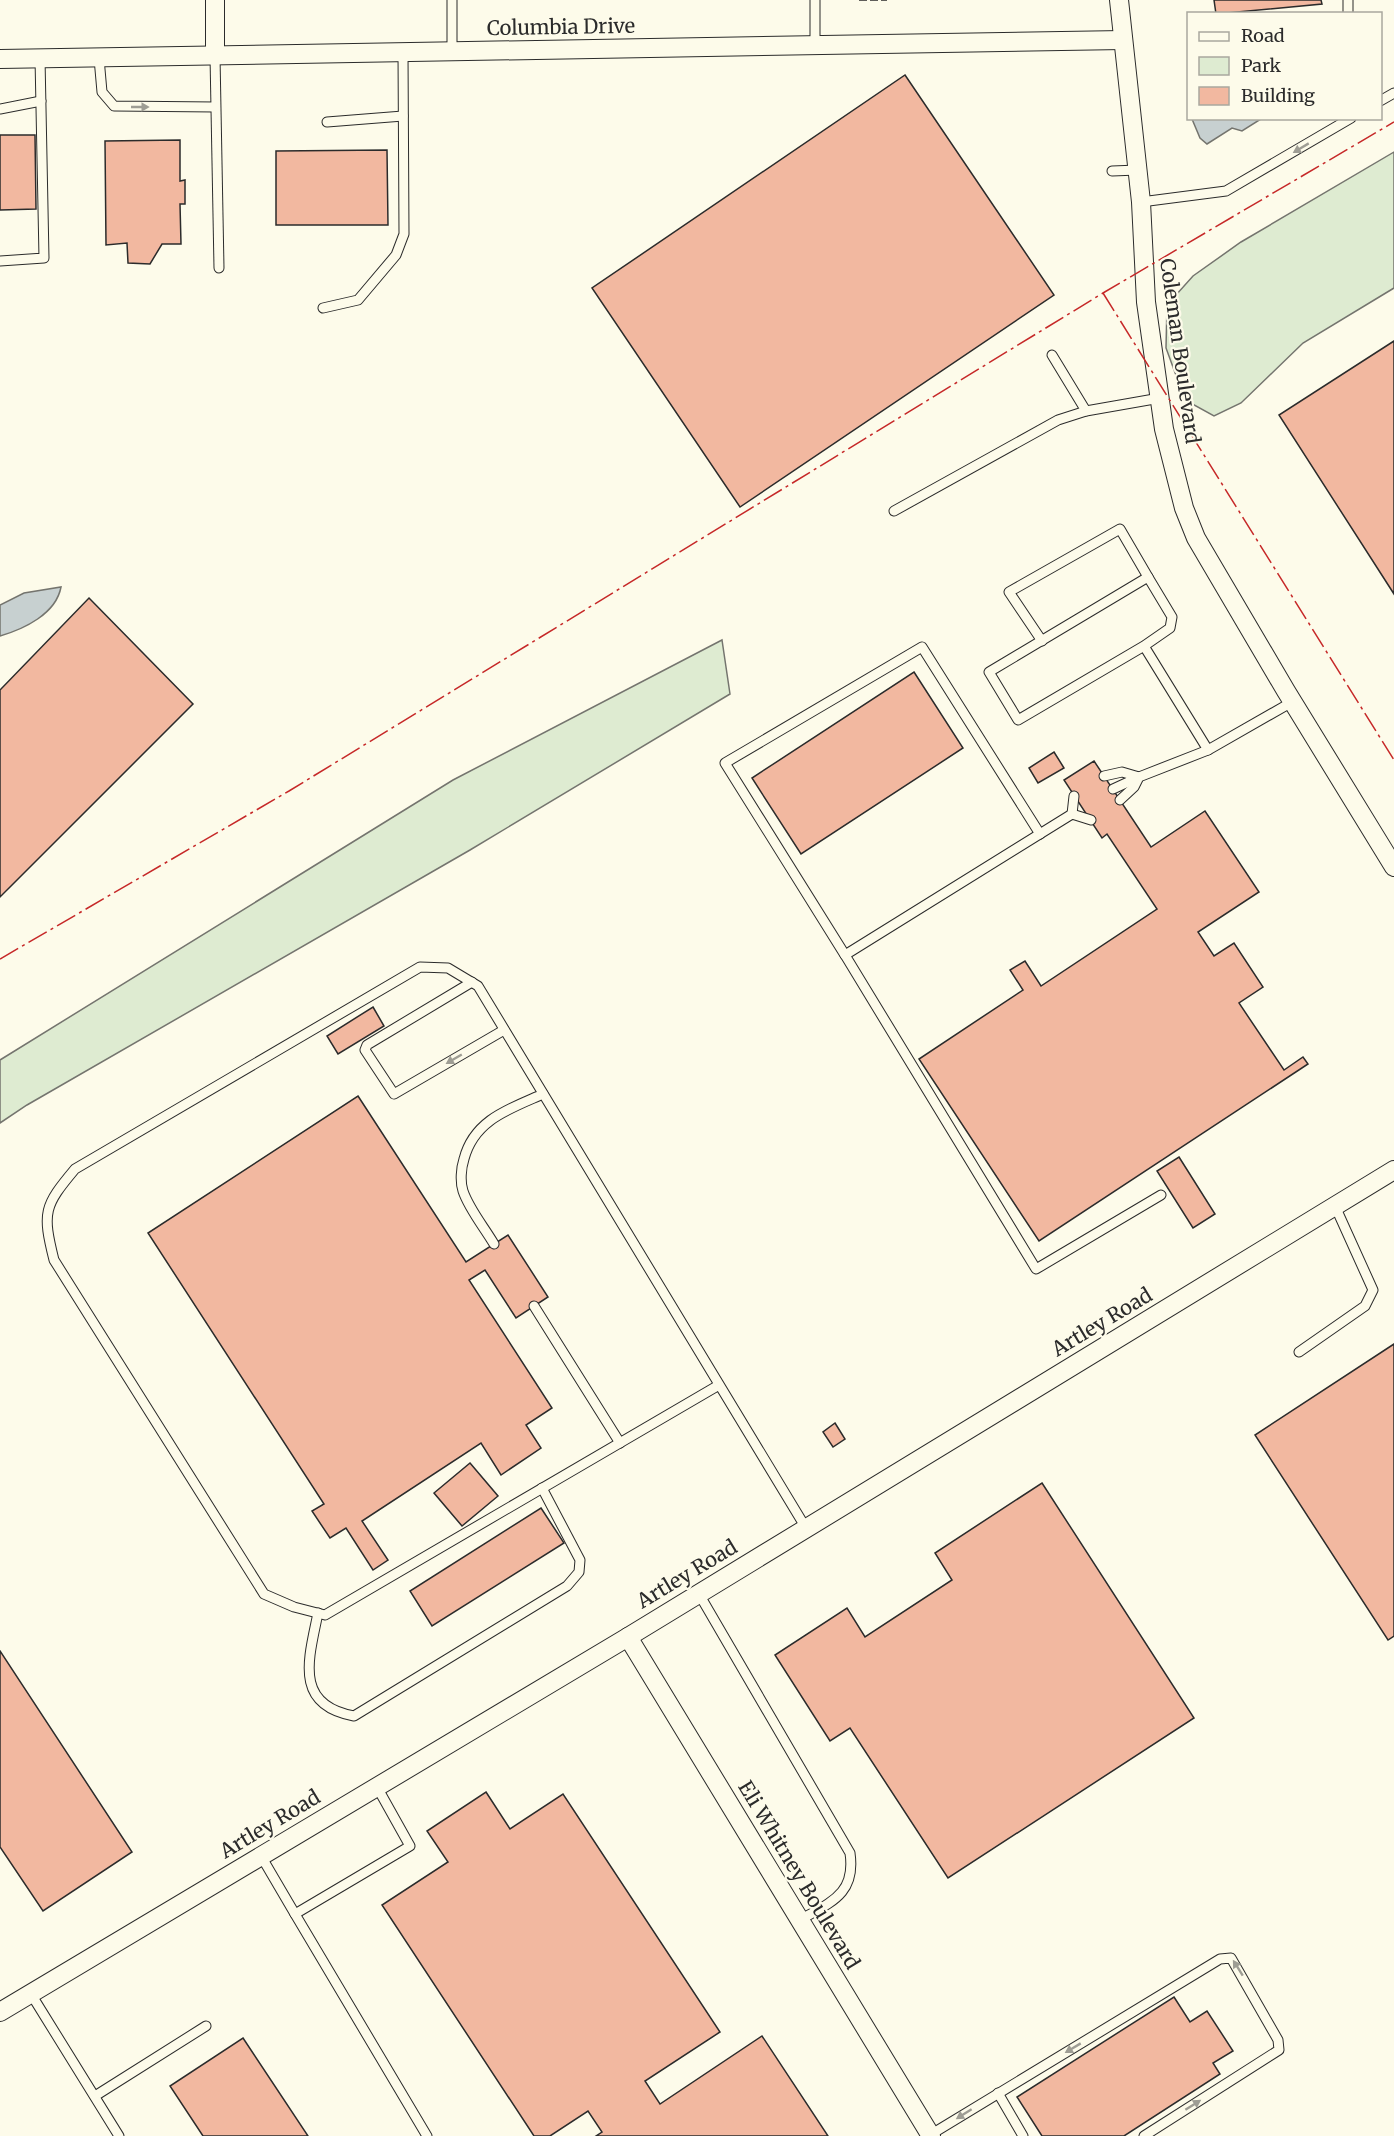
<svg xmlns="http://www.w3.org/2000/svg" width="1394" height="2136" font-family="Merriweather,serif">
<rect width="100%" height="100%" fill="#fdfbea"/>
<g fill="#deebd1" stroke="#74746e" stroke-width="1.5">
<polygon points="1394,152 1394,288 1303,343 1241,403 1214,416 1185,400 1166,348 1167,305 1193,276 1241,242"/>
<polygon points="722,640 730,694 470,850 27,1105 0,1123 0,1060 453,780"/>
</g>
<g fill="#c7d0d0" stroke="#74746e" stroke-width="1.5">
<polygon points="1192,119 1261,119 1242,131 1232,128 1207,144 1200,138"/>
<path d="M61,587C56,614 24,629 0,636V605L24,593Z"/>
</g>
<g fill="#f2b8a0" stroke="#2b2b2b" stroke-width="1.5">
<polygon points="1214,0 1321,0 1322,4 1216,14"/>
<polygon points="905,75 1054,295 740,507 592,288"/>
<polygon points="0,135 35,135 36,209 0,210"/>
<polygon points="180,140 180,181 185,180 185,204 180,204 181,244 162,244 150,264 128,263 127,243 106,245 105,141"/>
<polygon points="387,150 388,225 276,225 276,151"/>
<polygon points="1394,341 1394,594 1279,415"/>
<polygon points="89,598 193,704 0,897 0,690"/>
<polygon points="914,672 963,748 801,854 752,778"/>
<polygon points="1054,752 1064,768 1038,783 1029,768"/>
<polygon points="1094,761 1151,847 1205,811 1259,892 1198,932 1214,956 1234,943 1263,987 1239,1003 1284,1070 1303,1057 1308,1064 1039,1241 919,1059 1023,990 1010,970 1025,961 1041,986 1157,909 1107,834 1102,838 1064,780"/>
<polygon points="373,1007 384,1026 338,1054 327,1036"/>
<polygon points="358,1096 466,1262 508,1235 548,1297 516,1318 485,1270 469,1280 552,1408 526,1425 541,1448 501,1475 481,1443 362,1521 388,1560 373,1570 346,1528 330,1538 312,1511 324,1504 148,1233"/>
<polygon points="1179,1157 1215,1214 1193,1228 1157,1171"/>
<polygon points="1394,1344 1394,1636 1388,1640 1255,1435"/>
<polygon points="835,1423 845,1439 833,1447 823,1432"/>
<polygon points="470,1463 498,1496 462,1526 434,1493"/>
<polygon points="1042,1483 1194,1718 948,1878 850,1728 830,1741 775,1655 847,1608 865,1637 952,1580 935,1553"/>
<polygon points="541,1508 564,1543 432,1626 410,1591"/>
<polygon points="0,1651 132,1852 43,1911 0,1847"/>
<polygon points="486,1792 510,1829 563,1794 720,2032 645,2081 660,2104 762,2036 828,2136 596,2136 602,2132 588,2111 550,2136 534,2136 382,1905 448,1862 427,1831"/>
<polygon points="1174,1997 1190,2022 1207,2011 1233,2051 1213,2063 1220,2074 1124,2136 1042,2136 1017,2097"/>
<polygon points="243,2038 308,2136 203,2136 170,2086"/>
</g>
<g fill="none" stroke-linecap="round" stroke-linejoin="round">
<defs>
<g id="service">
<polyline points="815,0 815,46"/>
<polyline points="1348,0 1348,14"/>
<polyline points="452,52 452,0"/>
<polyline points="215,56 219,268"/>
<polyline points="99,58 102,92 114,106 215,107"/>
<polyline points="1380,101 1394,93"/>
<polyline points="0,109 41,101"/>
<polyline points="327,122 403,116"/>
<polyline points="1112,171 1138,170"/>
<polyline points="1141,202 1226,191 1351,118"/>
<polyline points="0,261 44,258 40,58"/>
<polyline points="323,308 358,300 396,255 404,234 403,53"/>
<polyline points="1052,355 1086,411"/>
<polyline points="894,511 1058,420 1086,411 1160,398"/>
<polyline points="1042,641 1009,592 1120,529 1148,577"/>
<polyline points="1144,646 1170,628 1172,617 1148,577 989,672 1018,720 1144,646 1208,750 1292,702"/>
<polyline points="1104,776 1122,772 1139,777"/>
<polyline points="1113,789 1139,777"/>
<polyline points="1120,800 1134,787 1139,777 1208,750"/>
<polyline points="1072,814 1074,796"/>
<polyline points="1091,820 1072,814 845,955 1036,1269 1161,1195"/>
<polyline points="845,955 725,763 922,647 1040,834"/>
<polyline points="472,982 367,1045 365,1050 394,1094 504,1030"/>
<path d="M494,1244C484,1227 469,1209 463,1191C460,1182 461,1168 464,1159C474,1120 509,1109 543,1094"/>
<polyline points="534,1306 620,1443"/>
<polyline points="1299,1352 1365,1306 1373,1290 1335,1206"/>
<path d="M719,1385L325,1615L294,1607L264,1594L54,1260C42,1212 44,1206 75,1169L420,967L448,968L478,986L806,1528"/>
<path d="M699,1594L850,1853C856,1894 831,1902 800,1920"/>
<path d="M318,1613C309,1658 293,1705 354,1716L567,1586L579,1572L580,1560L542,1488"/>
<polyline points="261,1856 295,1914 410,1846 377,1787"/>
<polyline points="295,1914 427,2136"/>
<polyline points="31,1994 119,2136"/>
<polyline points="998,2093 1023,2136"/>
<polyline points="95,2096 206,2026"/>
<polyline points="930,2135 1220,1959 1231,1958 1278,2040 1279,2050 1144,2136"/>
</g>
<g id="minor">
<polyline points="215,0 215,56"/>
<polyline points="1119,0 1141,202 1146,302 1164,429 1184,508 1196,538 1286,691 1394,867"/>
<polyline points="0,59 1123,40"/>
<polyline points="628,1637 931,2136"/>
<polyline points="0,2012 628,1637 1394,1170"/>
</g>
</defs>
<use href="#service" stroke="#2b2b2b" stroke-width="11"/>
<use href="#minor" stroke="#2b2b2b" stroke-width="20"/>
<use href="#service" stroke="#fdfbea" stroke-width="9"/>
<use href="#minor" stroke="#fdfbea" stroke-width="18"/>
<polyline stroke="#2b2b2b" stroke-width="1.5" stroke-dasharray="8 3" stroke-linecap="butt" points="859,0 887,0"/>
<g stroke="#c62828" stroke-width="1.5" stroke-dasharray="21 4.5 3 4.5" stroke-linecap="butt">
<polyline points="1103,293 1394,760"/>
<polyline points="0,959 289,791 1103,293 1394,122"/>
</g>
</g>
<defs><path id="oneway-solid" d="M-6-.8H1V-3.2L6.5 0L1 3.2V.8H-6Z" transform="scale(1.5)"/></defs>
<g fill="#9e9d94">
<use href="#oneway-solid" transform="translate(140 107)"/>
<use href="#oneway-solid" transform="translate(1301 148) rotate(149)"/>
<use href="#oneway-solid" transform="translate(454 1059) rotate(150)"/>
<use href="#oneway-solid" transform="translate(1238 1968) rotate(-122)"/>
<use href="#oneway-solid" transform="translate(1073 2048) rotate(149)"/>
<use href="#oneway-solid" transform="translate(1193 2105) rotate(-32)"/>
<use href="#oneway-solid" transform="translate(964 2114) rotate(148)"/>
</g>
<g text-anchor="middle" stroke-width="4.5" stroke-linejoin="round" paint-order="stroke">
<g font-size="20" fill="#2b2b2b" stroke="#fdfbea">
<text transform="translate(561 27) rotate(-1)" y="7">Columbia Drive</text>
<text transform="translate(1180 351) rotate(82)" y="7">Coleman Boulevard</text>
<text transform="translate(1102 1322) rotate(-31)" y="7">Artley Road</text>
<text transform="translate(687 1574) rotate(-31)" y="7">Artley Road</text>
<text transform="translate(270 1824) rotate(-31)" y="7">Artley Road</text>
<text transform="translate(799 1875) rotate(59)" y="7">Eli Whitney Boulevard</text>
</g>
</g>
<rect x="1187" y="12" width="195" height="108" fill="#fdfbea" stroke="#a9a89e" stroke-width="1.5"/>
<rect x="1199" y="32" width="30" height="9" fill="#fdfbea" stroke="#a9a89e" stroke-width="1.5"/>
<text x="1241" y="42" font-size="18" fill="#2b2b2b">Road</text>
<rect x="1199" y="57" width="30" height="18" fill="#deebd1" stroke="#a9a89e" stroke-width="1.5"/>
<text x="1241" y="72" font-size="18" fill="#2b2b2b">Park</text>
<rect x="1199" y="87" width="30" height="18" fill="#f2b8a0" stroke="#a9a89e" stroke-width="1.5"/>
<text x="1241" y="102" font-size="18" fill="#2b2b2b">Building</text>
</svg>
